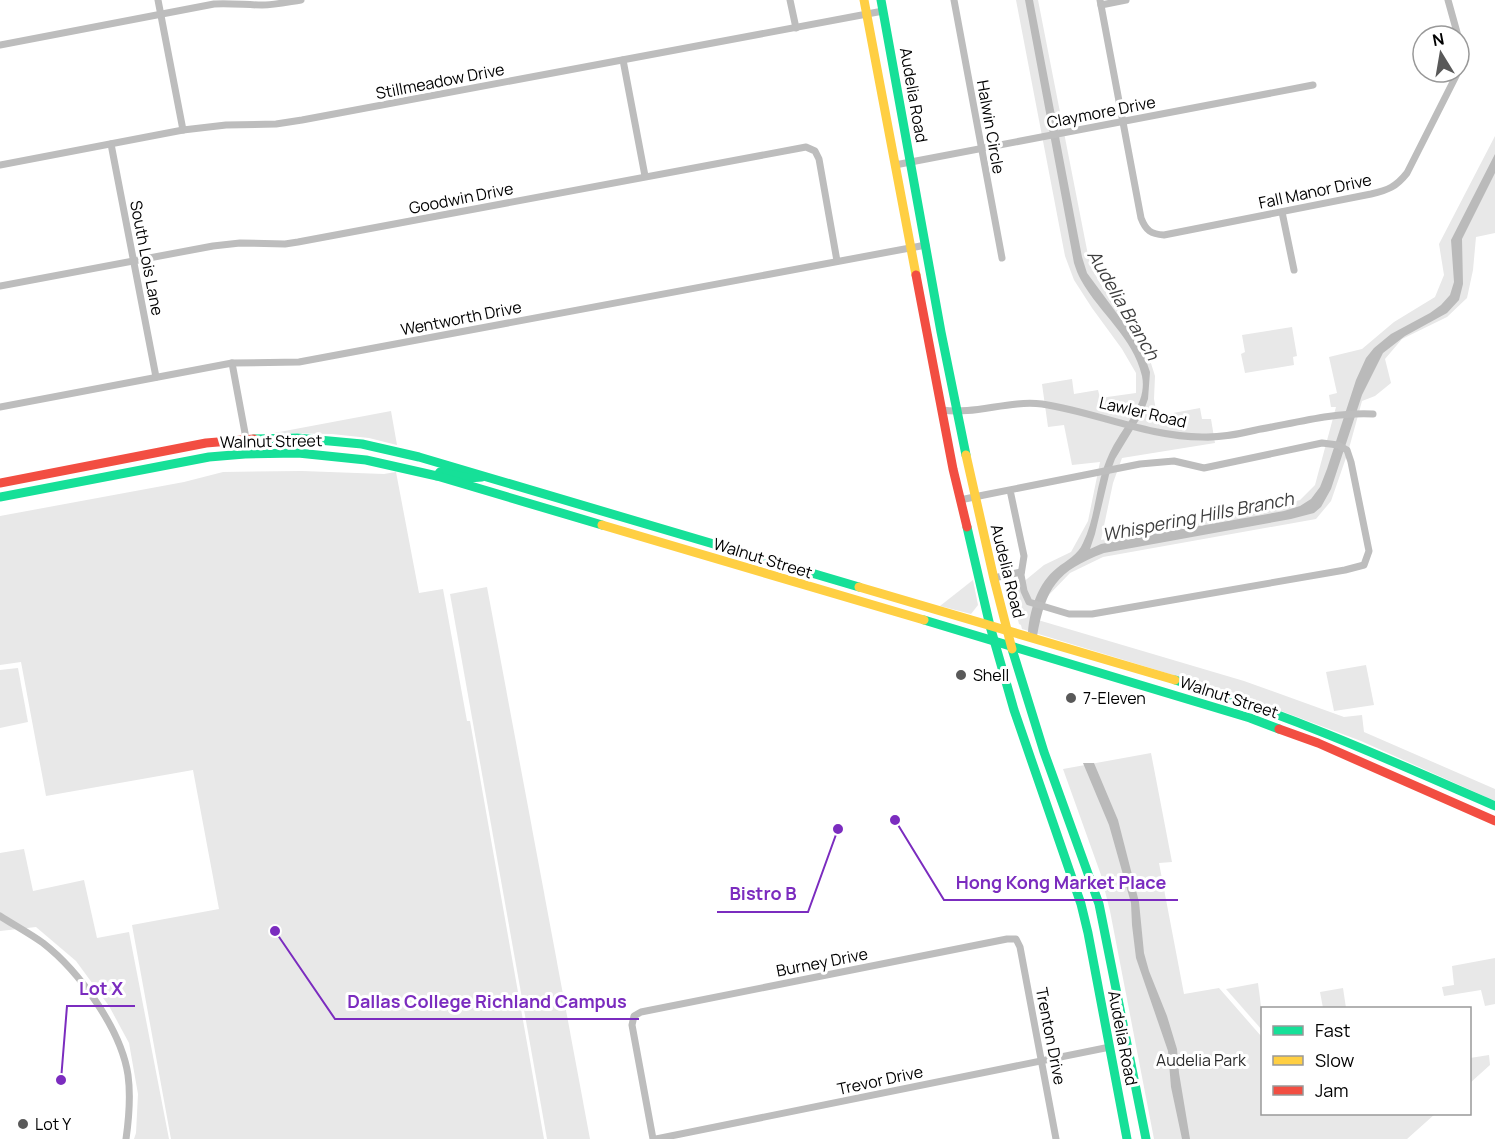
<svg xmlns="http://www.w3.org/2000/svg" width="1495" height="1139" font-family="Manrope,sans-serif">
<rect width="100%" height="100%" fill="#fff"/>
<g fill="#e8e8e8">
<polygon points="1016,0 1038,0 1088,255 1091,267 1103,288 1144,341 1155,376 1154,399 1157,416 1200,408 1202,419 1211,419 1215,443 1122,458 1113,483 1101,540 1256,511 1300,500 1315,485 1336,407 1331,407 1329,395 1337,393 1329,357 1362,349 1394,322 1435,297 1444,275 1439,244 1495,136 1495,233 1476,237 1473,270 1467,298 1447,317 1402,339 1385,359 1391,383 1375,396 1362,401 1348,452 1331,501 1316,519 1103,557 1070,573 1044,600 1038,620 1244,681 1344,717 1362,715 1364,732 1495,789 1495,801 1361,741 1239,695 1022,629 1021,625 1019,624 1011,592 1044,565 1071,552 1088,521 1100,462 1072,465 1064,425 1048,427 1042,384 1072,379 1074,394 1098,390 1100,398 1136,393 1136,373 1122,349 1092,308 1074,280 1065,256"/>
<polygon points="1292,327 1297,356 1293,357 1294,365 1245,373 1241,354 1245,352 1242,335"/>
<polygon points="391,411 397,445 369,438 332,434 274,433"/>
<polygon points="302,471 384,474 396,472 419,593 443,589 467,721 470,721 544,1139 171,1139 132,925 219,909 193,770 46,796 21,662 0,665 0,516 184,482 223,472"/>
<polygon points="973,580 978,605 971,614 940,606"/>
<polygon points="487,587 590,1139 547,1139 450,594"/>
<polygon points="1366,665 1374,705 1334,711 1326,672"/>
<polygon points="18,668 28,722 0,728 0,670"/>
<polygon points="1151,753 1172,862 1159,863 1184,994 1219,988 1261,1036 1262,1043 1262,1114 1435,1114 1407,1139 1154,1139 1110,911 1101,875 1063,769"/>
<polygon points="24,849 33,891 84,880 97,938 129,932 169,1139 134,1139 136,1133 138,1094 129,1043 109,1006 76,961 36,927 0,931 0,853"/>
<polygon points="1495,958 1495,1004 1485,1006 1481,990 1444,996 1442,987 1454,985 1452,966"/>
<polygon points="1258,983 1262,1014 1262,1030 1226,989"/>
<polygon points="1343,988 1346,1008 1323,1008 1320,992"/>
<polygon points="1489,1055 1490,1065 1470,1083 1470,1058"/>
</g>
<g fill="#bababa">
<path d="M1025,0H1033L1082,257L1087,273L1141,346L1150,372L1148,399L1143,413L1115,459L1109,475L1095,534L1090,549L1101,544L1160,533L1284,511L1300,506L1311,499L1320,487L1327,469L1356,380L1366,358L1374,348L1391,334L1430,313L1441,305L1450,295L1454,282L1451,240L1495,154V173L1462,239L1463,284L1459,300L1447,313L1405,336L1383,353L1362,395L1331,489L1321,507L1314,513L1291,519L1104,553C1057,571 1046,587 1037,636L1028,632C1030,609 1038,583 1057,568C1067,560 1078,555 1083,543C1095,519 1095,492 1104,467C1107,458 1112,447 1118,438C1129,420 1147,400 1142,376C1133,337 1100,314 1081,280C1078,275 1076,269 1074,263Z"/>
<polygon points="1083,763 1094,763 1118,820 1139,902 1144,953 1149,971 1167,1016 1177,1049 1179,1073 1190,1139 1182,1139 1171,1087 1168,1051 1136,958 1132,925 1131,903 1109,825"/>
</g>
<g fill="none" stroke-linecap="round" stroke-linejoin="round">
<g stroke="#bdbdbd" stroke-width="7">
<polyline points="158,0 183,130"/>
<polyline points="790,0 796,28"/>
<polyline points="954,0 1002,258"/>
<path d="M1100,0L1141,218C1146,231 1151,234 1164,235L1371,194C1388,190 1396,187 1407,173L1458,72"/>
<polyline points="1448,0 1458,36"/>
<polyline points="1101,5 1126,0"/>
<polyline points="1459,38 1462,54 1459,70"/>
<path d="M0,45L214,4C231,3 246,5 262,5C275,5 288,2 301,0"/>
<polyline points="623,60 645,176"/>
<polyline points="111,144 156,377"/>
<polyline points="0,165 183,130 226,125 276,124 302,120 883,11"/>
<polyline points="895,165 1313,85"/>
<polyline points="1282,212 1294,270"/>
<polyline points="0,286 213,246 240,243 285,244 298,242 806,147 815,151 819,159 837,261"/>
<polyline points="232,363 245,433 245,454"/>
<polyline points="0,407 232,363 299,362 926,245"/>
<path d="M942,410C975,415 1008,400 1042,404C1096,412 1148,437 1202,437C1221,438 1239,434 1256,430C1295,423 1334,412 1373,414"/>
<polyline points="960,500 984,495 1140,464 1174,461 1204,468 1322,443 1338,445 1347,450 1351,462 1369,551 1364,565 1345,570 1092,614 1069,614 1029,602 1024,591 1021,575 1024,556 1010,490"/>
<polyline points="994,578 1021,572"/>
<path d="M0,916C14,925 29,933 43,943C79,971 121,1029 128,1075C131,1097 129,1118 126,1139"/>
<polyline points="653,1139 632,1025 634,1016 641,1012 1007,939 1016,939 1020,947 1056,1139"/>
<polyline points="656,1139 1110,1047"/>
</g>
<g stroke="#16e098" stroke-width="9">
<polyline points="881,0 941,332 966,455"/>
<polyline points="254,439 297,438 362,444 419,457 859,587"/>
<polyline points="437,476 440,472 468,478 482,477"/>
<polyline points="0,497 209,457 245,454 298,453 366,460 437,476 602,525"/>
<polyline points="967,527 990,626 1014,710 1081,904 1088,933 1127,1139"/>
<polyline points="924,620 1250,718 1279,729"/>
<polyline points="1012,649 1044,752 1099,904 1146,1139"/>
<path d="M1175,680C1285,713 1390,760 1495,806"/>
</g>
<g stroke="#ffcf43" stroke-width="9">
<polyline points="864,0 916,275"/>
<polyline points="966,455 994,579 1012,649"/>
<polyline points="602,525 924,620"/>
<polyline points="859,587 1175,680"/>
</g>
<g stroke="#f24e42" stroke-width="9">
<polyline points="916,275 953,469 967,527"/>
<polyline points="0,483 206,443 254,439"/>
<polyline points="1279,729 1318,743 1495,821"/>
</g>
</g>
<g fill="#595959" stroke="#fff" stroke-width="2">
<circle cx="961" cy="675" r="6"/>
<circle cx="1071" cy="698" r="6"/>
<circle cx="23" cy="1124" r="6"/>
</g>
<g text-anchor="middle" stroke-width="6" stroke-linejoin="round" paint-order="stroke">
<g font-size="16" fill="#000" stroke="#fff">
<text transform="translate(440 81) rotate(-11)" y="6">Stillmeadow Drive</text>
<text transform="translate(914 95) rotate(80)" y="6">Audelia Road</text>
<text transform="translate(1101 112) rotate(-11)" y="6">Claymore Drive</text>
<text transform="translate(991 127) rotate(80)" y="6">Halwin Circle</text>
<text transform="translate(1315 191) rotate(-12)" y="6">Fall Manor Drive</text>
<text transform="translate(461 198) rotate(-11)" y="6">Goodwin Drive</text>
<text transform="translate(147 258) rotate(79)" y="6">South Lois Lane</text>
<text transform="translate(461 318) rotate(-11)" y="6">Wentworth Drive</text>
<text transform="translate(1143 412) rotate(13)" y="6">Lawler Road</text>
<text transform="translate(271 441) rotate(-1)" y="6">Walnut Street</text>
<text transform="translate(763 558) rotate(17)" y="6">Walnut Street</text>
<text transform="translate(1008 571) rotate(76)" y="6">Audelia Road</text>
<text transform="translate(1229 697) rotate(18)" y="6">Walnut Street</text>
<text transform="translate(822 962) rotate(-11)" y="6">Burney Drive</text>
<text transform="translate(1051 1036) rotate(79)" y="6">Trenton Drive</text>
<text transform="translate(1123 1038) rotate(79)" y="6">Audelia Road</text>
<text transform="translate(880 1080) rotate(-12)" y="6">Trevor Drive</text>
</g>
<g font-size="16" fill="#000" stroke="#fff" text-anchor="start">
<text x="973" y="681">Shell</text>
<text x="1083" y="704">7-Eleven</text>
<text x="35" y="1130">Lot Y</text>
</g>
<g font-size="16" fill="#2d2d2d" stroke="#fff">
<text x="1201" y="1066">Audelia Park</text>
</g>
<g font-size="18" font-style="italic" fill="#3e3e3e" stroke="#fff">
<text transform="translate(1123 305) rotate(60)" y="6">Audelia Branch</text>
<text transform="translate(1198 517) rotate(-11)" y="6">Whispering Hills Branch</text>
</g>
</g>
<path fill="none" stroke="#7b2cbf" stroke-width="2" d="M895 820L944 900H1178M838 829L808 912H717M61 1080L67 1006H135M275 931L335 1019H639"/>
<g fill="#7b2cbf" stroke="#fff" stroke-width="2">
<circle cx="895" cy="820" r="6"/>
<circle cx="838" cy="829" r="6"/>
<circle cx="61" cy="1080" r="6"/>
<circle cx="275" cy="931" r="6"/>
</g>
<g font-size="18" text-anchor="middle" font-weight="bold" fill="#7b2cbf" stroke="#fff" stroke-width="6" stroke-linejoin="round" paint-order="stroke">
<text x="1061" y="889">Hong Kong Market Place</text>
<text x="763" y="900">Bistro B</text>
<text x="101" y="995">Lot X</text>
<text x="487" y="1008">Dallas College Richland Campus</text>
</g>
<rect x="1261" y="1007" width="210" height="108" fill="#ffffff" stroke="#999999" stroke-width="1.5"/>
<rect x="1273" y="1026" width="30" height="9" fill="#16e098" stroke="#999999" stroke-width="1.5"/>
<text x="1315" y="1037" font-size="18" fill="#000000">Fast</text>
<rect x="1273" y="1056" width="30" height="9" fill="#ffcf43" stroke="#999999" stroke-width="1.5"/>
<text x="1315" y="1067" font-size="18" fill="#000000">Slow</text>
<rect x="1273" y="1086" width="30" height="9" fill="#f24e42" stroke="#999999" stroke-width="1.5"/>
<text x="1315" y="1097" font-size="18" fill="#000000">Jam</text>
<g transform="translate(1441 54) rotate(349)"><circle r="28" fill="#ffffff" stroke="#999999" stroke-width="1.5"/>
<path d="M0-4.5L10 22L0 15L-10 22Z" fill="#595959"/>
<text y="-9" font-size="16" font-weight="bold" text-anchor="middle" fill="#000000">N</text>
</g>
</svg>
